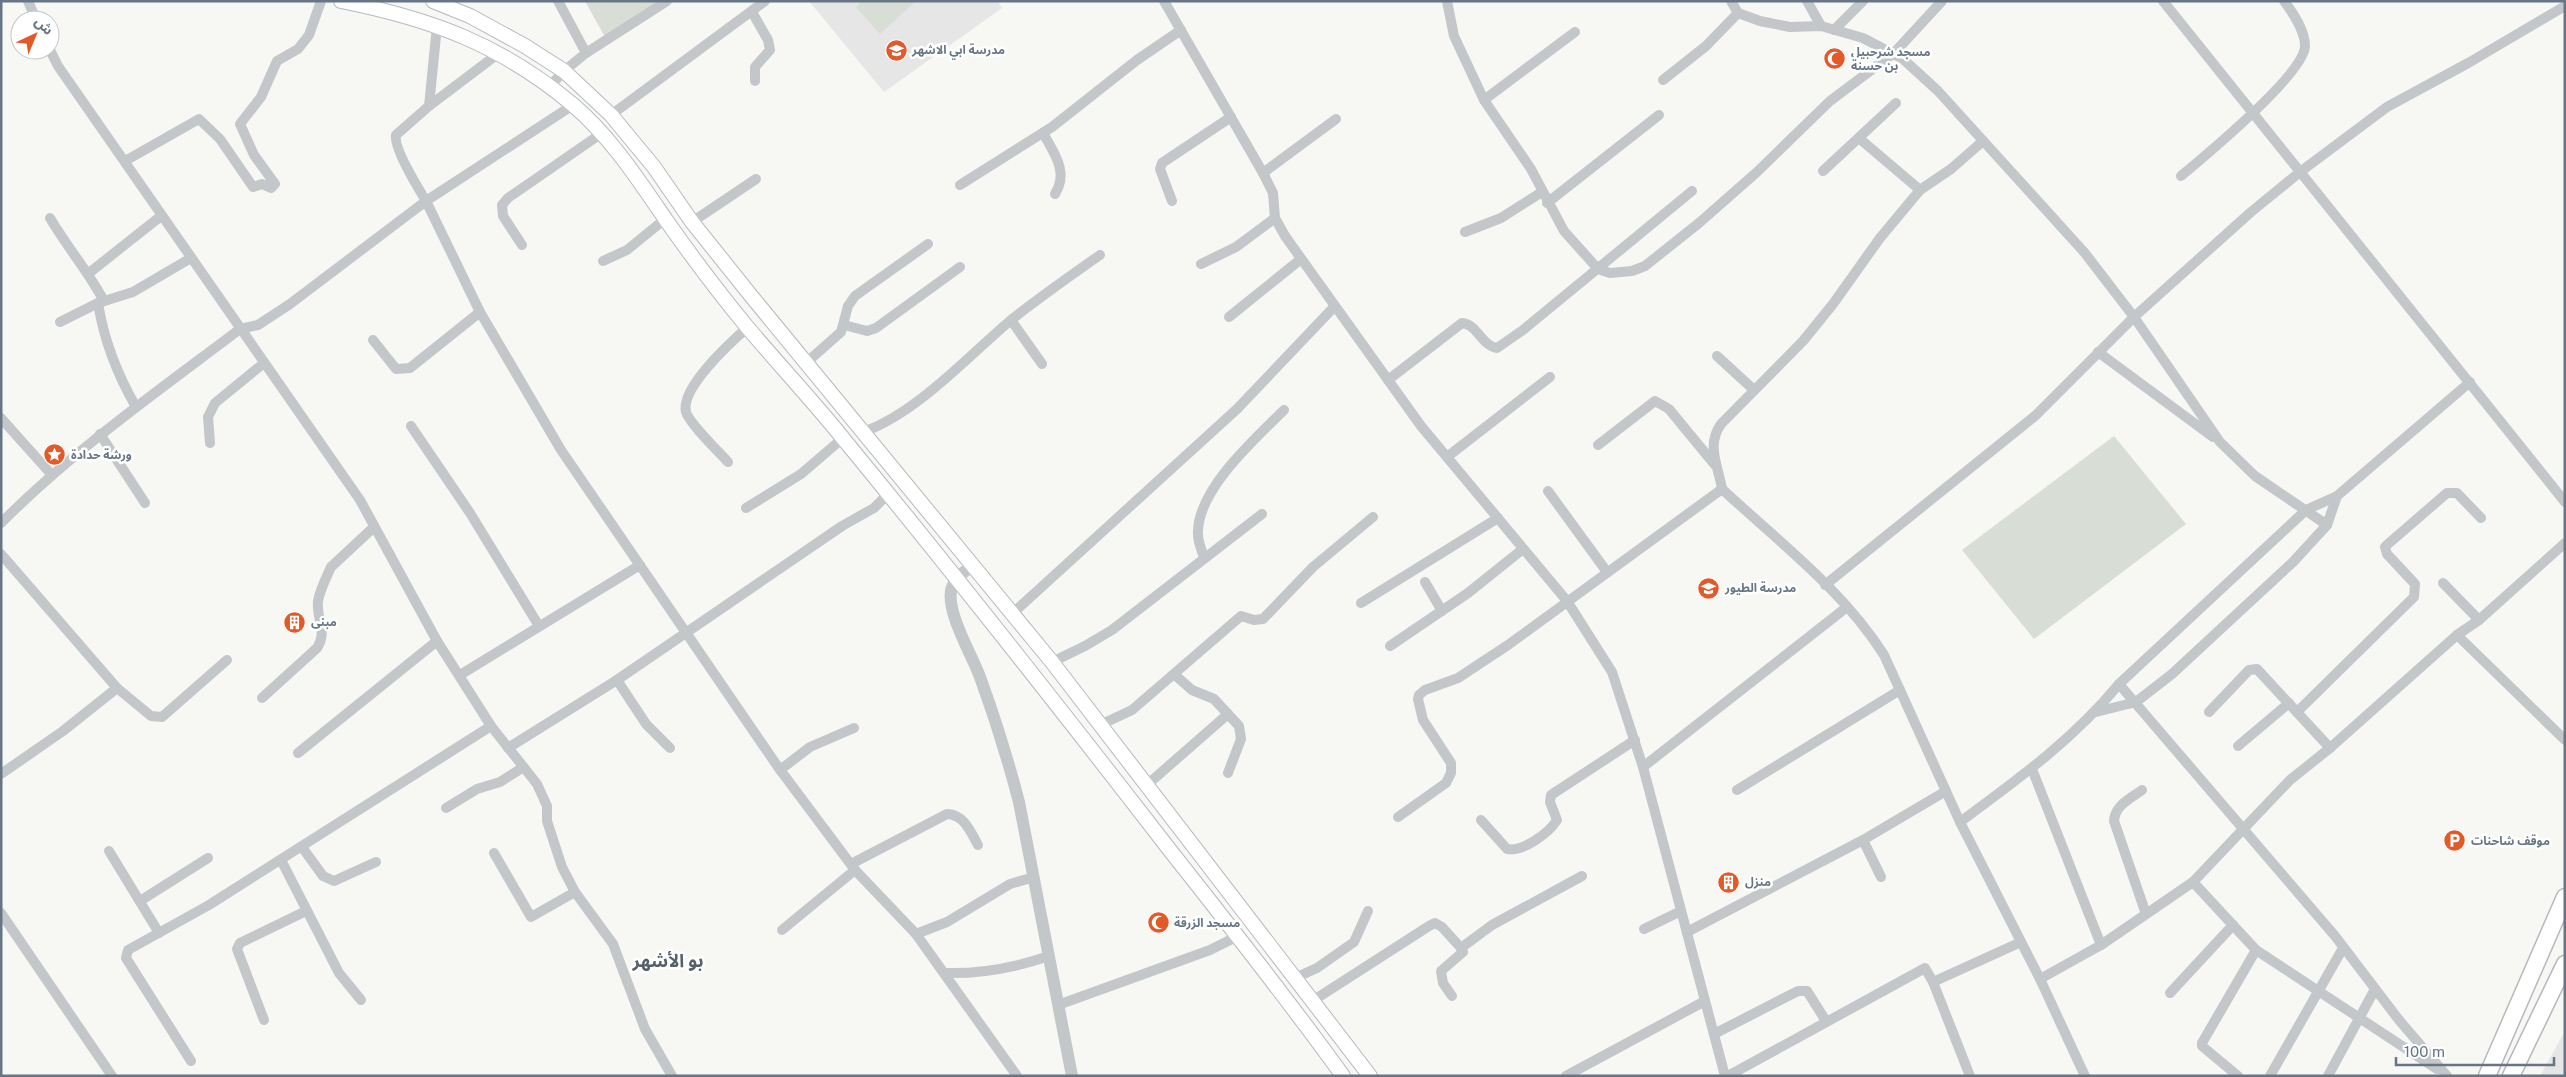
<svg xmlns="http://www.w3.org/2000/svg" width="2566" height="1077" font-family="'Public Sans','Noto Sans Arabic',sans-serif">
<rect width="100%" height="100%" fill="#f7f7f4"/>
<g fill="#e5e6e5">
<polygon points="809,1 997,1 1002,8 884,92"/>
<polygon points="2565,1031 2565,1076 2540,1076"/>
</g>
<g fill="#d8ded5">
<polygon points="585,1 667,1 606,39"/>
<polygon points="862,1 916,1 880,34 856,7"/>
<polygon points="2114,436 2186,524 2034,639 1962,550"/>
</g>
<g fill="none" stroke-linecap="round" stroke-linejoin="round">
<defs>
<g id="secondary">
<path d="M341,1C431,19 500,44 572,104C610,136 638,179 666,220C692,257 719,293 748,328C780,366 815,403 846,442C956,576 1063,712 1169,849C1228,924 1287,998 1343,1076"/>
<polyline points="433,1 470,16 525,46 564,71 611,115 654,167 692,222 752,297 1052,662 1370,1076"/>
</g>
<g id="trunk">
<polyline points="2487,1076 2565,897"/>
<polyline points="2511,1076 2565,964"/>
</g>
</defs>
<use href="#secondary" stroke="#b5babf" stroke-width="16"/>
<use href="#trunk" stroke="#b6b9bc" stroke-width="19"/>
<g stroke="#c3c7ca" stroke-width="10">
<polyline points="28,1 36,20"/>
<polyline points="1164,1 1263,173 1273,193 1275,218 1285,236 1421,426 1567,601 1612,672 1643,767 1725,1076"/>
<polyline points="1447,1 1454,36 1484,100 1531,169 1564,231 1598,269 1610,273 1632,271 1645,266 1699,223 1757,172 1830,101 1894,53 1942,1"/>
<polyline points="1731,1 1738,13 1760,21 1790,27 1821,26 1863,38 1903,59 1938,91 2084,252 2134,317 2220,442 2255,476 2327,525"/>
<polyline points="1807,1 1821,26"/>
<polyline points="2163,1 2565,502"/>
<polyline points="752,12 768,40 770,50 755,67 755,81"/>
<polyline points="1834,30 1863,1"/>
<polyline points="50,50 58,66 360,500 437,641 491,726 537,784 547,806 547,821 562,867 575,892 613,944 645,1029 672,1076"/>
<polyline points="586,53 667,1"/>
<polyline points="1663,80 1706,46 1738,13"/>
<polyline points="549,87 564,71 586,53 558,1"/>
<polyline points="1484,100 1575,32"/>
<polyline points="573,105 426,201 480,312 561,450 778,767 855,870 916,934 1017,1076"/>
<polyline points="429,106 437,26"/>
<polyline points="611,115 765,1"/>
<path d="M1043,133C1054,153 1069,172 1055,194"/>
<polyline points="1860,139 1920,190"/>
<polyline points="125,161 199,119 220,139 253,187 262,184 271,188 275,184 254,155 240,124 261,97 277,61 298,49 309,35 321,1"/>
<polyline points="1823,171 1896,103"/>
<polyline points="1263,173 1336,119"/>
<path d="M2181,176C2205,156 2304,74 2305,46C2305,30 2293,13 2284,1"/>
<polyline points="960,185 1052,127 1137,60 1181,30"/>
<polyline points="1172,201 1160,169 1162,163 1231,117"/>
<polyline points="1547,203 1659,115"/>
<path d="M50,218C67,247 88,271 104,301"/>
<polyline points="692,222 756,179"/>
<polyline points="1465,232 1501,218 1542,192"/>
<polyline points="522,245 503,216 502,205 508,198 602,133"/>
<polyline points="603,261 627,250 665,219"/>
<polyline points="1201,264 1236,247 1275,218"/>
<polyline points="89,273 161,216"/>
<path d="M98,303C104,341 117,374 136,407"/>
<polyline points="1229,317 1301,259"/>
<polyline points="1011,320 1042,364"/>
<polyline points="60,322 98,303 133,292 191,258"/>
<polyline points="844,325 867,331 876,328 960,267"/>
<polyline points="373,340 396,369 410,368 480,312"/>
<polyline points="2098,352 2213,437"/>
<polyline points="1717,356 1754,390"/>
<polyline points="807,362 841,332 848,306 855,296 928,244"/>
<path d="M1388,380L1462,323C1477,324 1482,346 1497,348L1523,330L1692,191"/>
<polyline points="1,418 51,474"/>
<polyline points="411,426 470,513 539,626"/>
<path d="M864,432C919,411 966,358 1011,320C1040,297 1070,276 1100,255"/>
<polyline points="100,434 145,503"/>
<polyline points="210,443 208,417 215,403 264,363"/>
<polyline points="1598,445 1655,401 1669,409 1715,465"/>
<polyline points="1447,457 1550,377"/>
<path d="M728,462C719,452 689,423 686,412C680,388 731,342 748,327"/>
<path d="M1722,489C1718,465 1706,445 1721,424L1803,341L1833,304L1880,238L1920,190L1951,169L1983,141"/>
<polyline points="1548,491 1607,572"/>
<polyline points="746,508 801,474 843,438"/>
<path d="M1,523C74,450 158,391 240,329L258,325L290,304L426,201C418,188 393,147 396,135L429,106L499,53"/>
<polyline points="1,554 117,688 63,731 1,774"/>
<path d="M1204,557C1201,549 1197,540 1198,531C1199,488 1256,438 1284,410"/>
<polyline points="1425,582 1442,611"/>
<polyline points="2443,583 2479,620"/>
<polyline points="1825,585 2035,416 2134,317 2251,212 2300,172 2387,107 2470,62 2565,6"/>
<polyline points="1361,603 1498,518"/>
<polyline points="1012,614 1237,409 1334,307"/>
<polyline points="2457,635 2565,740"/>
<polyline points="1390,646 1468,593 1523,549"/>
<polyline points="1052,662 1085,646 1112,630 1262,514"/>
<polyline points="460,675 640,565"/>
<polyline points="1175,675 1192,690 1214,699 1239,726 1241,739 1228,773"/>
<polyline points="617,680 646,724 670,748"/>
<polyline points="2119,684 2335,936 2399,1020 2447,1076"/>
<polyline points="117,688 151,716 162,717 227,660"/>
<path d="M262,698L317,648C328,631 316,619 318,601C320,590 326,578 331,567L374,527"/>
<polyline points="2096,712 2136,702 2172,674 2293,562 2327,525 2337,496"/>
<polyline points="2209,712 2249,670 2257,669 2330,748"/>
<polyline points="2297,712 2414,597 2415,584 2387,554 2385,547 2388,544 2447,493 2457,493 2481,518"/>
<polyline points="1100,725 1132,710 1241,616 1254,620 1263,619 1313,567 1373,517"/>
<polyline points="2238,746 2289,703"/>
<polyline points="508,748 617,680 842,526 874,508 888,494"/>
<polyline points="298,753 437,641"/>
<polyline points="1643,767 1847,607"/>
<polyline points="2032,769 2101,945 2040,979"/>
<polyline points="780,770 810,747 854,728"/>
<polyline points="1148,784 1228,714"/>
<polyline points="1737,790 1900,690"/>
<path d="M2142,790C2130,799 2115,805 2114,821L2146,914"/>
<polyline points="446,808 477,789 500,782 522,768"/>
<path d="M1398,817L1446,783L1451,773V763L1423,720L1418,699L1419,695L1425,690L1458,678L1508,645L1722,489C1778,541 1843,590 1884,655L1960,822L2040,979L2085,1076"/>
<path d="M1481,820L1507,849C1523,852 1549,833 1557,820L1550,802L1551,795L1635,740"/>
<path d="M1960,822C2017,780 2074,739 2119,684L2306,510L2337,496L2470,382"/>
<polyline points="302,847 323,876 334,881 376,862"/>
<polyline points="109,851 159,933"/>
<polyline points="494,853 531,917 575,892"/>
<polyline points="281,860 339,973 361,1000"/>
<path d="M851,864L947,814C964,814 971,833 978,845"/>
<polyline points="1881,877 1863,840 1946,791"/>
<polyline points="2193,882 2256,950 2437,1069"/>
<polyline points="140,901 208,858"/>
<polyline points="1,913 112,1076"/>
<polyline points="1644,929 1681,911"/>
<polyline points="782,930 855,870"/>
<polyline points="1687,932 1863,840"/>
<polyline points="916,934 947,922 1010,884 1034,877"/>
<polyline points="2101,945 2193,882 2290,780 2330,748 2457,635 2479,620 2565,543"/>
<path d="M945,973C982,974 1014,968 1049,956"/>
<polyline points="1295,978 1317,968 1354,942 1368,911"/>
<polyline points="1933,982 2021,942"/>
<polyline points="2170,993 2233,925"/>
<polyline points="1452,996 1443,983 1441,971 1463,952 1461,948"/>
<polyline points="1314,1000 1429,926 1435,923 1442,927 1461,948 1492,925 1582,876"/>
<polyline points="1058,1005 1210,950 1238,936"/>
<polyline points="264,1020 237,949 240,943 306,911"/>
<polyline points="1714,1034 1798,991 1807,991 1826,1021"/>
<polyline points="191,1061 126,958 128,950 209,905 491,726"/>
<polyline points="1566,1076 1705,1001"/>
<polyline points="1728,1076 1925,968 1933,982 1970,1076"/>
<polyline points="2238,1076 2202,1046 2202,1043 2256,950"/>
<polyline points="2270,1076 2343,948"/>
<polyline points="2328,1076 2375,989"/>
</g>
<path stroke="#c3c7ca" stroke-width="12" d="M973,565C964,572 953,579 951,591C947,614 972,655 980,677C995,718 1008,760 1019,802L1072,1076"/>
<use href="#secondary" stroke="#fff" stroke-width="14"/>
<use href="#trunk" stroke="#fff" stroke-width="16"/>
</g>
<defs>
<symbol id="school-disc" viewBox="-11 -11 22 22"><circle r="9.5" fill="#e35928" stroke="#fff"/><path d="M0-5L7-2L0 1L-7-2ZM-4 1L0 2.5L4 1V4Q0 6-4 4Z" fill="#fff"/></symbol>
<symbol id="mosque-disc" viewBox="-11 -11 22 22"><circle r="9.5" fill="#e35928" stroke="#fff"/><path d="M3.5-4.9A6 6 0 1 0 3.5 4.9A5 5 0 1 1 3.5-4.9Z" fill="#fff"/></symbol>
<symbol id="sight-disc" viewBox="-11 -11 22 22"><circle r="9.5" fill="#e35928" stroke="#fff"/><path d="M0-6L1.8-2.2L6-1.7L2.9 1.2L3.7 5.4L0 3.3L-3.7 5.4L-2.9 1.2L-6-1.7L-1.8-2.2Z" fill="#fff"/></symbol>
<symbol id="building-disc" viewBox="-11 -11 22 22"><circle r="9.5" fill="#e35928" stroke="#fff"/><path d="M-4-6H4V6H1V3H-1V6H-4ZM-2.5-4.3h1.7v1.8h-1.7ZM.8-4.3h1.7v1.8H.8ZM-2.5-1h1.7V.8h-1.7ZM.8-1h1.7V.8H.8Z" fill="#fff"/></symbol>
<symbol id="parking-disc" viewBox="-11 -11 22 22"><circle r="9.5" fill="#e35928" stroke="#fff"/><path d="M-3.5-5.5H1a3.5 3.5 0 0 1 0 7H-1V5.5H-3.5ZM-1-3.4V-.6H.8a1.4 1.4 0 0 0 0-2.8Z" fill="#fff"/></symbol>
</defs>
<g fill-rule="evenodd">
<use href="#school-disc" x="884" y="38" width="25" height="25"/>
<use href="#mosque-disc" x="1822" y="46" width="25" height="25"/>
<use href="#sight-disc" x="42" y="442" width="25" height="25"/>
<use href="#school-disc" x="1696" y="576" width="25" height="25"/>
<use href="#building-disc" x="282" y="610" width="25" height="25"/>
<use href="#parking-disc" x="2442" y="828" width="25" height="25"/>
<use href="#building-disc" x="1716" y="870" width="25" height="25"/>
<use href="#mosque-disc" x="1146" y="910" width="25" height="25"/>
</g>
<g text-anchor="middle" stroke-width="5" stroke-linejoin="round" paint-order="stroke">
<g font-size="12" font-weight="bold" fill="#667685" stroke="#fff" text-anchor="start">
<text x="912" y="54">مدرسة ابي الاشهر</text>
<text x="1851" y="56">مسجد شرحبيل<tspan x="1851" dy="14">بن حسنة</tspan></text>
<text x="71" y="459">ورشة حدادة</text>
<text x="1725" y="592">مدرسة الطيور</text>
<text x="311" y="626">مبنى</text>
<text x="2471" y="845">موقف شاحنات</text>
<text x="1745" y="886">منزل</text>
<text x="1174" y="927">مسجد الزرقة</text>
</g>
<g font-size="18" font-weight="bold" fill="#54606a" stroke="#fff">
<text x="668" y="967">بو الأشهر</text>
</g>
</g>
<rect width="2566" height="1077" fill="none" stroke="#667685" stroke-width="5"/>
<g transform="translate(35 35) rotate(44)"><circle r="24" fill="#ffffff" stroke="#c2c8ce"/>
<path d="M0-4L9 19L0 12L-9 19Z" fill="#e35928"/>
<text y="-8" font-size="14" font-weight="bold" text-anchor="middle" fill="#667685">ش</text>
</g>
<path d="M2396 1057v8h158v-8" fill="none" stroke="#667685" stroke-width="2.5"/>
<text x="2404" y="1057" font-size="15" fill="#667685" stroke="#ffffff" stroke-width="4" paint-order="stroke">100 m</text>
</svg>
